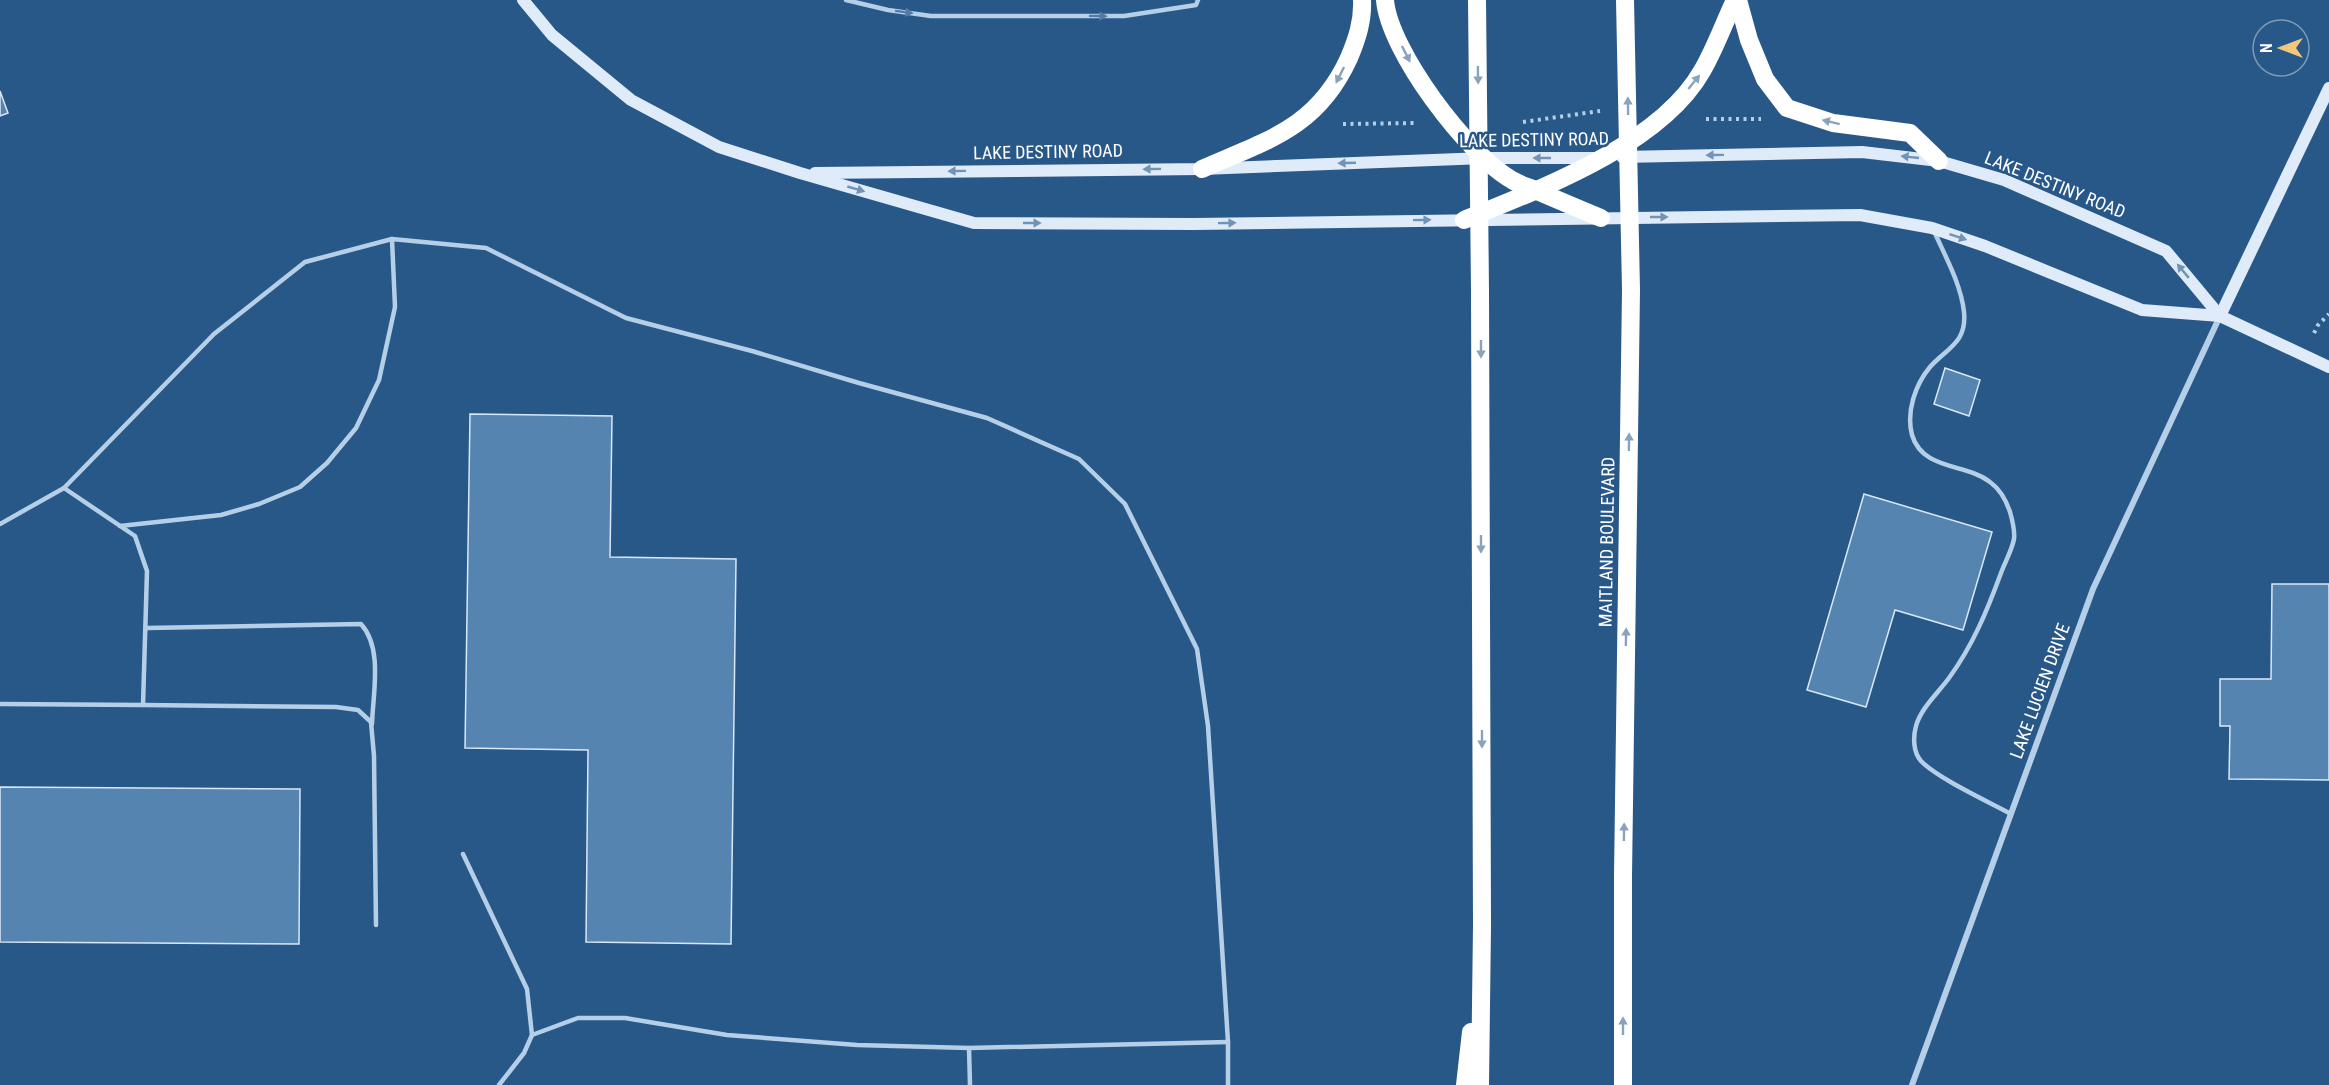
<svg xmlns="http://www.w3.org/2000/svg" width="2329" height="1085" font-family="'Roboto Condensed',sans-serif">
<rect width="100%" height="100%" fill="#285888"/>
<g fill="#5584b1" stroke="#d9e8f7" stroke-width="1.5">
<polygon points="0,91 8,113 0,116"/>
<polygon points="1945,368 1980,380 1969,416 1934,404"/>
<polygon points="470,414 612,416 610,557 736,559 731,944 586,942 588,750 465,748"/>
<polygon points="1864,494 1992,532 1963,630 1895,610 1866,707 1807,690"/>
<polygon points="2272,584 2329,584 2329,780 2229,779 2230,726 2220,726 2220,679 2271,679"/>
<polygon points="0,787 300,789 299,944 0,942"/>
</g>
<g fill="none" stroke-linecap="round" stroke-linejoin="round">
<g stroke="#b5cfe8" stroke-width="4" stroke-dasharray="3 4.5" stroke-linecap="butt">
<polyline points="1706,119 1761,119"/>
<polyline points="1523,122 1600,111"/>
<polyline points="1343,124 1416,123"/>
<polyline points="2314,333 2318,325 2329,314"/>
</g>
<g stroke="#b5cfe8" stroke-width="4.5">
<polyline points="846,0 888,10 931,16 1124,16 1196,5 1198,0"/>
<path d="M1934,231C1945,256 1961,284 1964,312C1967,343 1947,348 1930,367C1915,385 1906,412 1912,435C1923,471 1966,463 1990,482C2001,490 2006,500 2010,512C2012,519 2015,531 2014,539C2012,550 2005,562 2001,573C1987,611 1973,645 1949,678C1938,693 1921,708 1916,726C1913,737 1913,752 1921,761C1937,778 1989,802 2011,814"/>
<polyline points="0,524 64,488 214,334 305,262 392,239 486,248 626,318 752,351 859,383 987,418 1079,459 1125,504 1197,649 1208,726 1228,1042 1228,1085"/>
<polyline points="120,526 221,515 259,504 300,487 327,463 356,428 379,380 395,307 392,239"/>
<path d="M147,628L361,624C383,648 373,693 372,724"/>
<polyline points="0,704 143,705 147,571 135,536 64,488"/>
<polyline points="143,705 336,707 358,710 371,722 374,756 376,925"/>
<polyline points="463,854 527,989 532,1035 524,1053 499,1085"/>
<polyline points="532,1035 578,1018 625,1018 727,1035 857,1045 969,1048 970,1085"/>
<polyline points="969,1048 1228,1042"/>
</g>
<polyline stroke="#b5cfe8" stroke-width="6" points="1912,1085 2093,589 2220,316"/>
<g stroke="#dfebf8" stroke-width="12">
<polyline points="523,0 552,35 631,100 719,147 800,173 974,223 1193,224 1860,215 1932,228 1985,246 2142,310 2220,316 2329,367"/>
<polyline points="1622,157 1862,152 1939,161 2004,180 2166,251 2220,316"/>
<polyline points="815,173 1202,169 1485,158 1598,158"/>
<polyline points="2220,316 2329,88"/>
</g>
<g stroke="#fff" stroke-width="18">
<path d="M1385,0C1389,51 1468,155 1512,180C1520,185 1529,187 1537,191C1558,200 1579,209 1601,218"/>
<polyline points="1477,0 1480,291 1482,926 1480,1085"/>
<polyline points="1738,0 1749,40 1765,79 1787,108 1833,123 1910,133 1939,161"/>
<path d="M1202,169C1268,140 1317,128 1349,58C1357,39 1363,21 1362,0"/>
<path d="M1464,220C1540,189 1660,145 1702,71C1715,49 1724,23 1735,0"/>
<polyline points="1465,1085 1471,1032"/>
<polyline points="1623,1085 1623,876 1631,290 1625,0"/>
</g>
</g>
<defs><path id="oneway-solid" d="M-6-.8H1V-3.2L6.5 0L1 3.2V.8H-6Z" transform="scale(1.5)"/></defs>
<g fill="#527ca5">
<use href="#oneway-solid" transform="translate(904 12) rotate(7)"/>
<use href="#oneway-solid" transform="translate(1098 16) rotate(1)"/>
</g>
<g fill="#89a3be">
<use href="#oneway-solid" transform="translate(1406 54) rotate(63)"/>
<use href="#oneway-solid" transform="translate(1340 75) rotate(117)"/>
<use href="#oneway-solid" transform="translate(1478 75) rotate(89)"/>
<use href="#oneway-solid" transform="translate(1694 82) rotate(-51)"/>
<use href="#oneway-solid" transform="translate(1628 106) rotate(-91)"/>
<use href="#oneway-solid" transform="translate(1831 122) rotate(-166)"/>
<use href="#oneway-solid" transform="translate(1481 349) rotate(90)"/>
<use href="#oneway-solid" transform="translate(1629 442) rotate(-89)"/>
<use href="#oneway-solid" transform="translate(1481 544) rotate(90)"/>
<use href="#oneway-solid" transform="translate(1626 637) rotate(-89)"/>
<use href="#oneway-solid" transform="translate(1482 739) rotate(90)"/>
<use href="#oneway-solid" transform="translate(1624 832) rotate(-89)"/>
<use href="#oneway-solid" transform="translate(1623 1026) rotate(-90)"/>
</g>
<g fill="#7193b5">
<use href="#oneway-solid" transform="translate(1715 155) rotate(179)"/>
<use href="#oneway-solid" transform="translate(1910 157) rotate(-174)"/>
<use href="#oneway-solid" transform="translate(1542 158) rotate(180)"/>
<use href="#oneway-solid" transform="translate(1347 163) rotate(178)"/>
<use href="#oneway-solid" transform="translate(1152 169) rotate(179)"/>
<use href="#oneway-solid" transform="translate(957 171) rotate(179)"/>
<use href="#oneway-solid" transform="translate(856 189) rotate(16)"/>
<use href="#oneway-solid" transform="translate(1659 217)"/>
<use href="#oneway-solid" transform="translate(1422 220) rotate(-1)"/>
<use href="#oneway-solid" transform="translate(1032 223)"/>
<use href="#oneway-solid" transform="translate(1227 223) rotate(-1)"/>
<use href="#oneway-solid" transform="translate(1958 237) rotate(18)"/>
<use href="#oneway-solid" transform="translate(2183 271) rotate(-130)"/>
</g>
<g text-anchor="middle" stroke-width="5" stroke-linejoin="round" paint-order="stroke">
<g font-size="18" fill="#fff" stroke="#285888">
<text transform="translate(1534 140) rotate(-1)" y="6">LAKE DESTINY ROAD</text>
<text transform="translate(1048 152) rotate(-1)" y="6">LAKE DESTINY ROAD</text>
<text transform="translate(2055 185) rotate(22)" y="6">LAKE DESTINY ROAD</text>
<text transform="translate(1607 542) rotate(-89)" y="6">MAITLAND BOULEVARD</text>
<text transform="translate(2040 691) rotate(-70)" y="6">LAKE LUCIEN DRIVE</text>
</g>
</g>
<g transform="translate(2281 48) rotate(270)"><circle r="28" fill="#285888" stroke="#7e9bb8" stroke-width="1.5"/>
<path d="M0-4.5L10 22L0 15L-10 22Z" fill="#f0c77b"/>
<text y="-9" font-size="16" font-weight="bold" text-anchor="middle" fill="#ffffff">N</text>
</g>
</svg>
